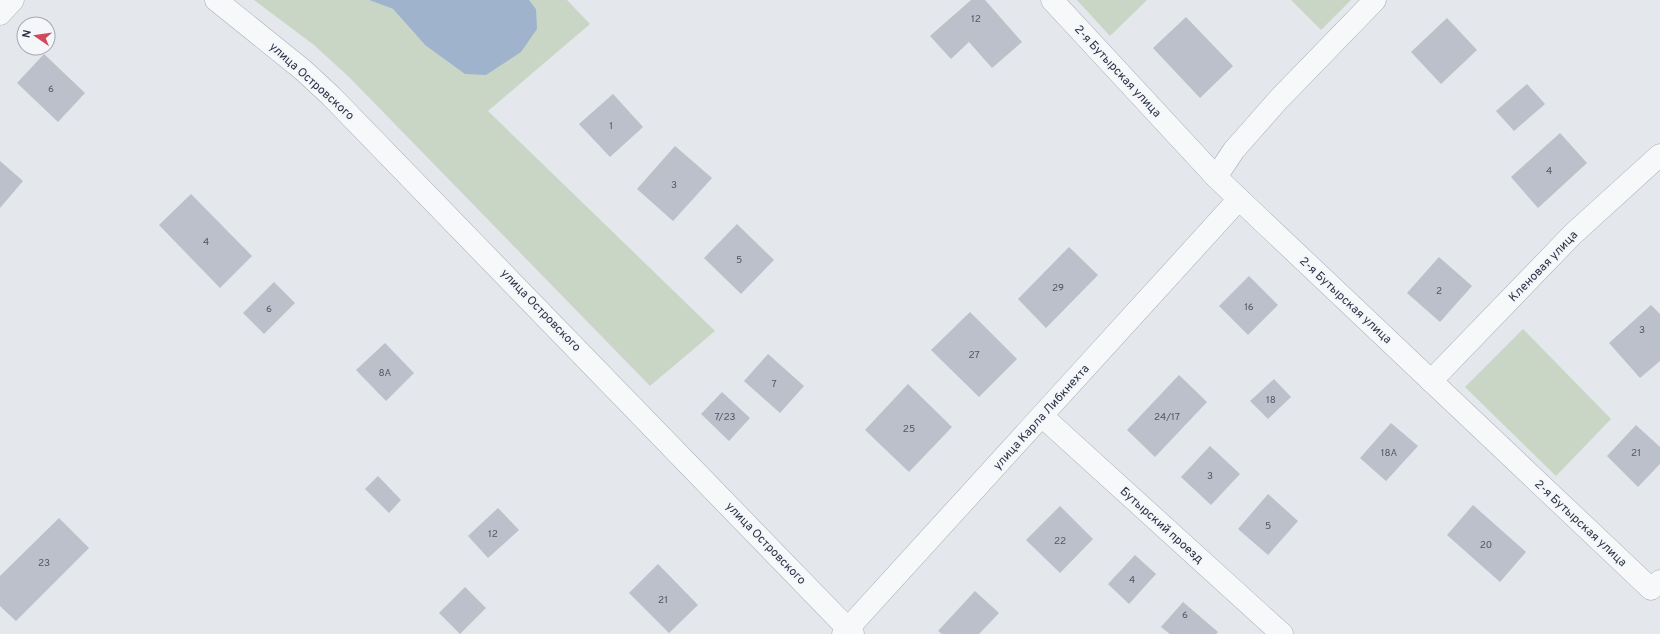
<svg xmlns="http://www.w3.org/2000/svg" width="1660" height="634" font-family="Overpass,sans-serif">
<rect width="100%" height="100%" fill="#e4e7ec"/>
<g fill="#c9d6c5">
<polygon points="254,0 369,0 393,9 425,45 536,9 529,0 567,0 590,24 488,111 715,331 650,386 350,78 314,45"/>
<polygon points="1077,0 1147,0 1110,36"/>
<polygon points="1291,0 1351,0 1321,30"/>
<polygon points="1523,329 1611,419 1556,476 1465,387"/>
</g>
<polygon fill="#9fb4cc" points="369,0 529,0 536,9 537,29 521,52 486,75 465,74 425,45 393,9"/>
<g fill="#bbc0ca">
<polygon points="971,0 985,0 1022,42 992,68 969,42 951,59 930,36"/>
<polygon points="1186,17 1233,66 1200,98 1153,48"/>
<polygon points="1447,18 1477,50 1441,84 1411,52"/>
<polygon points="44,54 85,93 58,122 17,83"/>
<polygon points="1527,84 1545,104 1514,131 1496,111"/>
<polygon points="613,94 643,127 610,157 579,124"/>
<polygon points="1560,133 1587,163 1538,208 1511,177"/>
<polygon points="675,146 712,178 673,221 637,189"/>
<polygon points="0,161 23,181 0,208"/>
<polygon points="191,194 252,256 220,288 159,225"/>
<polygon points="737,224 774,260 741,294 704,258"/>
<polygon points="1069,247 1098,275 1046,328 1018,299"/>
<polygon points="1439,257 1472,286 1440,322 1407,293"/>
<polygon points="1249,276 1278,305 1248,335 1219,306"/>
<polygon points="274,282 295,303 264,334 243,313"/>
<polygon points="1651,305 1660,314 1660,361 1640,378 1609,343"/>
<polygon points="970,312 1017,359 979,397 931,350"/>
<polygon points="385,343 414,373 386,401 356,370"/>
<polygon points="768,354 804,386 780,413 744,381"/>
<polygon points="1179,375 1207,402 1155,457 1127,430"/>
<polygon points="1274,379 1291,397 1268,419 1250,401"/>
<polygon points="908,384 952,427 909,472 865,430"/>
<polygon points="722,392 750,418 729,441 701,414"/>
<polygon points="1391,423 1418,446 1386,481 1360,458"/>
<polygon points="1636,425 1660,447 1660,464 1638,487 1607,456"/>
<polygon points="1210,446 1240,474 1211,505 1181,477"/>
<polygon points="378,476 401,500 389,513 365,489"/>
<polygon points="1268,494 1298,521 1268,555 1238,529"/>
<polygon points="1473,505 1526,552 1500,582 1447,535"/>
<polygon points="1060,506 1093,539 1060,573 1026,540"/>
<polygon points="498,508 519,530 488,558 468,536"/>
<polygon points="59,518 89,548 16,621 0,606 0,576"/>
<polygon points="1135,555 1156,574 1129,604 1108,584"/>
<polygon points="658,564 698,605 669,633 629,593"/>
<polygon points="465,587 486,608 460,634 439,613"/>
<polygon points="975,591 999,613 979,634 942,634 938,631"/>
<polygon points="1183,602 1218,632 1216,634 1170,634 1161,627"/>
</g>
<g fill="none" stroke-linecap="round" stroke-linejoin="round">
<defs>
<g id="minor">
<polyline points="216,0 303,70 331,96 853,634"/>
<polyline points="1052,0 1216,177 1239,199 1651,589 1660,581"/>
<polyline points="0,14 13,0"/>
<polyline points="1216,177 1234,150 1279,99 1375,0"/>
<polyline points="1431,381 1573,234 1660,155"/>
<polyline points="1042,416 1282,634"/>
<polyline points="843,634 1239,199"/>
</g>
</defs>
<use href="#minor" stroke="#a9aeb7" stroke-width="23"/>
<use href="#minor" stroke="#f7f8fa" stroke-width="22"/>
</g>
<g text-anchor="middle" stroke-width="4" stroke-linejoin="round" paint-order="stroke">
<g font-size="10" fill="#4f5766">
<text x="976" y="22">12</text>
<text x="51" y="92">6</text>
<text x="611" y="129">1</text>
<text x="1549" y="174">4</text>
<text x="674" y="188">3</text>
<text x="206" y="245">4</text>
<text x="739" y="263">5</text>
<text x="1058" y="291">29</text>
<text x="1439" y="294">2</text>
<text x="1249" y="310">16</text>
<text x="269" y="312">6</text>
<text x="1642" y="333">3</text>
<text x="974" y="358">27</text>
<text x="385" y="376">8А</text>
<text x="774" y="387">7</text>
<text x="1271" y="403">18</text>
<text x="725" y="420">7/23</text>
<text x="1167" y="420">24/17</text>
<text x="909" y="432">25</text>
<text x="1389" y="456">18А</text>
<text x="1636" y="456">21</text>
<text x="1210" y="479">3</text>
<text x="1268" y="529">5</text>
<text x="493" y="537">12</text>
<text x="1060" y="544">22</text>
<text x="1486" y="548">20</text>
<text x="44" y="566">23</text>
<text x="1132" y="583">4</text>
<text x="663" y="603">21</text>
<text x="1185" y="618">6</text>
</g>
<g font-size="12" fill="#2b3445" stroke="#f4f6f9">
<text transform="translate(1118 71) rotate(47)" y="4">2-я Бутырская улица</text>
<text transform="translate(312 81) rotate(42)" y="4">улица Островского</text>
<text transform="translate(1543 266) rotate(-46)" y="4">Кленовая улица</text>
<text transform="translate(1346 300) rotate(43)" y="4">2-я Бутырская улица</text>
<text transform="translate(541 310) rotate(46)" y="4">улица Островского</text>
<text transform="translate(1041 417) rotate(-48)" y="4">улица Карла Либкнехта</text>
<text transform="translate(1581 523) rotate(43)" y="4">2-я Бутырская улица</text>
<text transform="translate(1162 525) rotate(42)" y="4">Бутырский проезд</text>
<text transform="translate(766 543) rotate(46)" y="4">улица Островского</text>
</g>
</g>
<g transform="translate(36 36) rotate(283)"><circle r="19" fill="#f4f6f9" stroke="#a4a8b1"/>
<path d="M0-3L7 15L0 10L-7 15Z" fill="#d1495b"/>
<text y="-6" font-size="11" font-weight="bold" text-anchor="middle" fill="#2b3445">N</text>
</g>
</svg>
